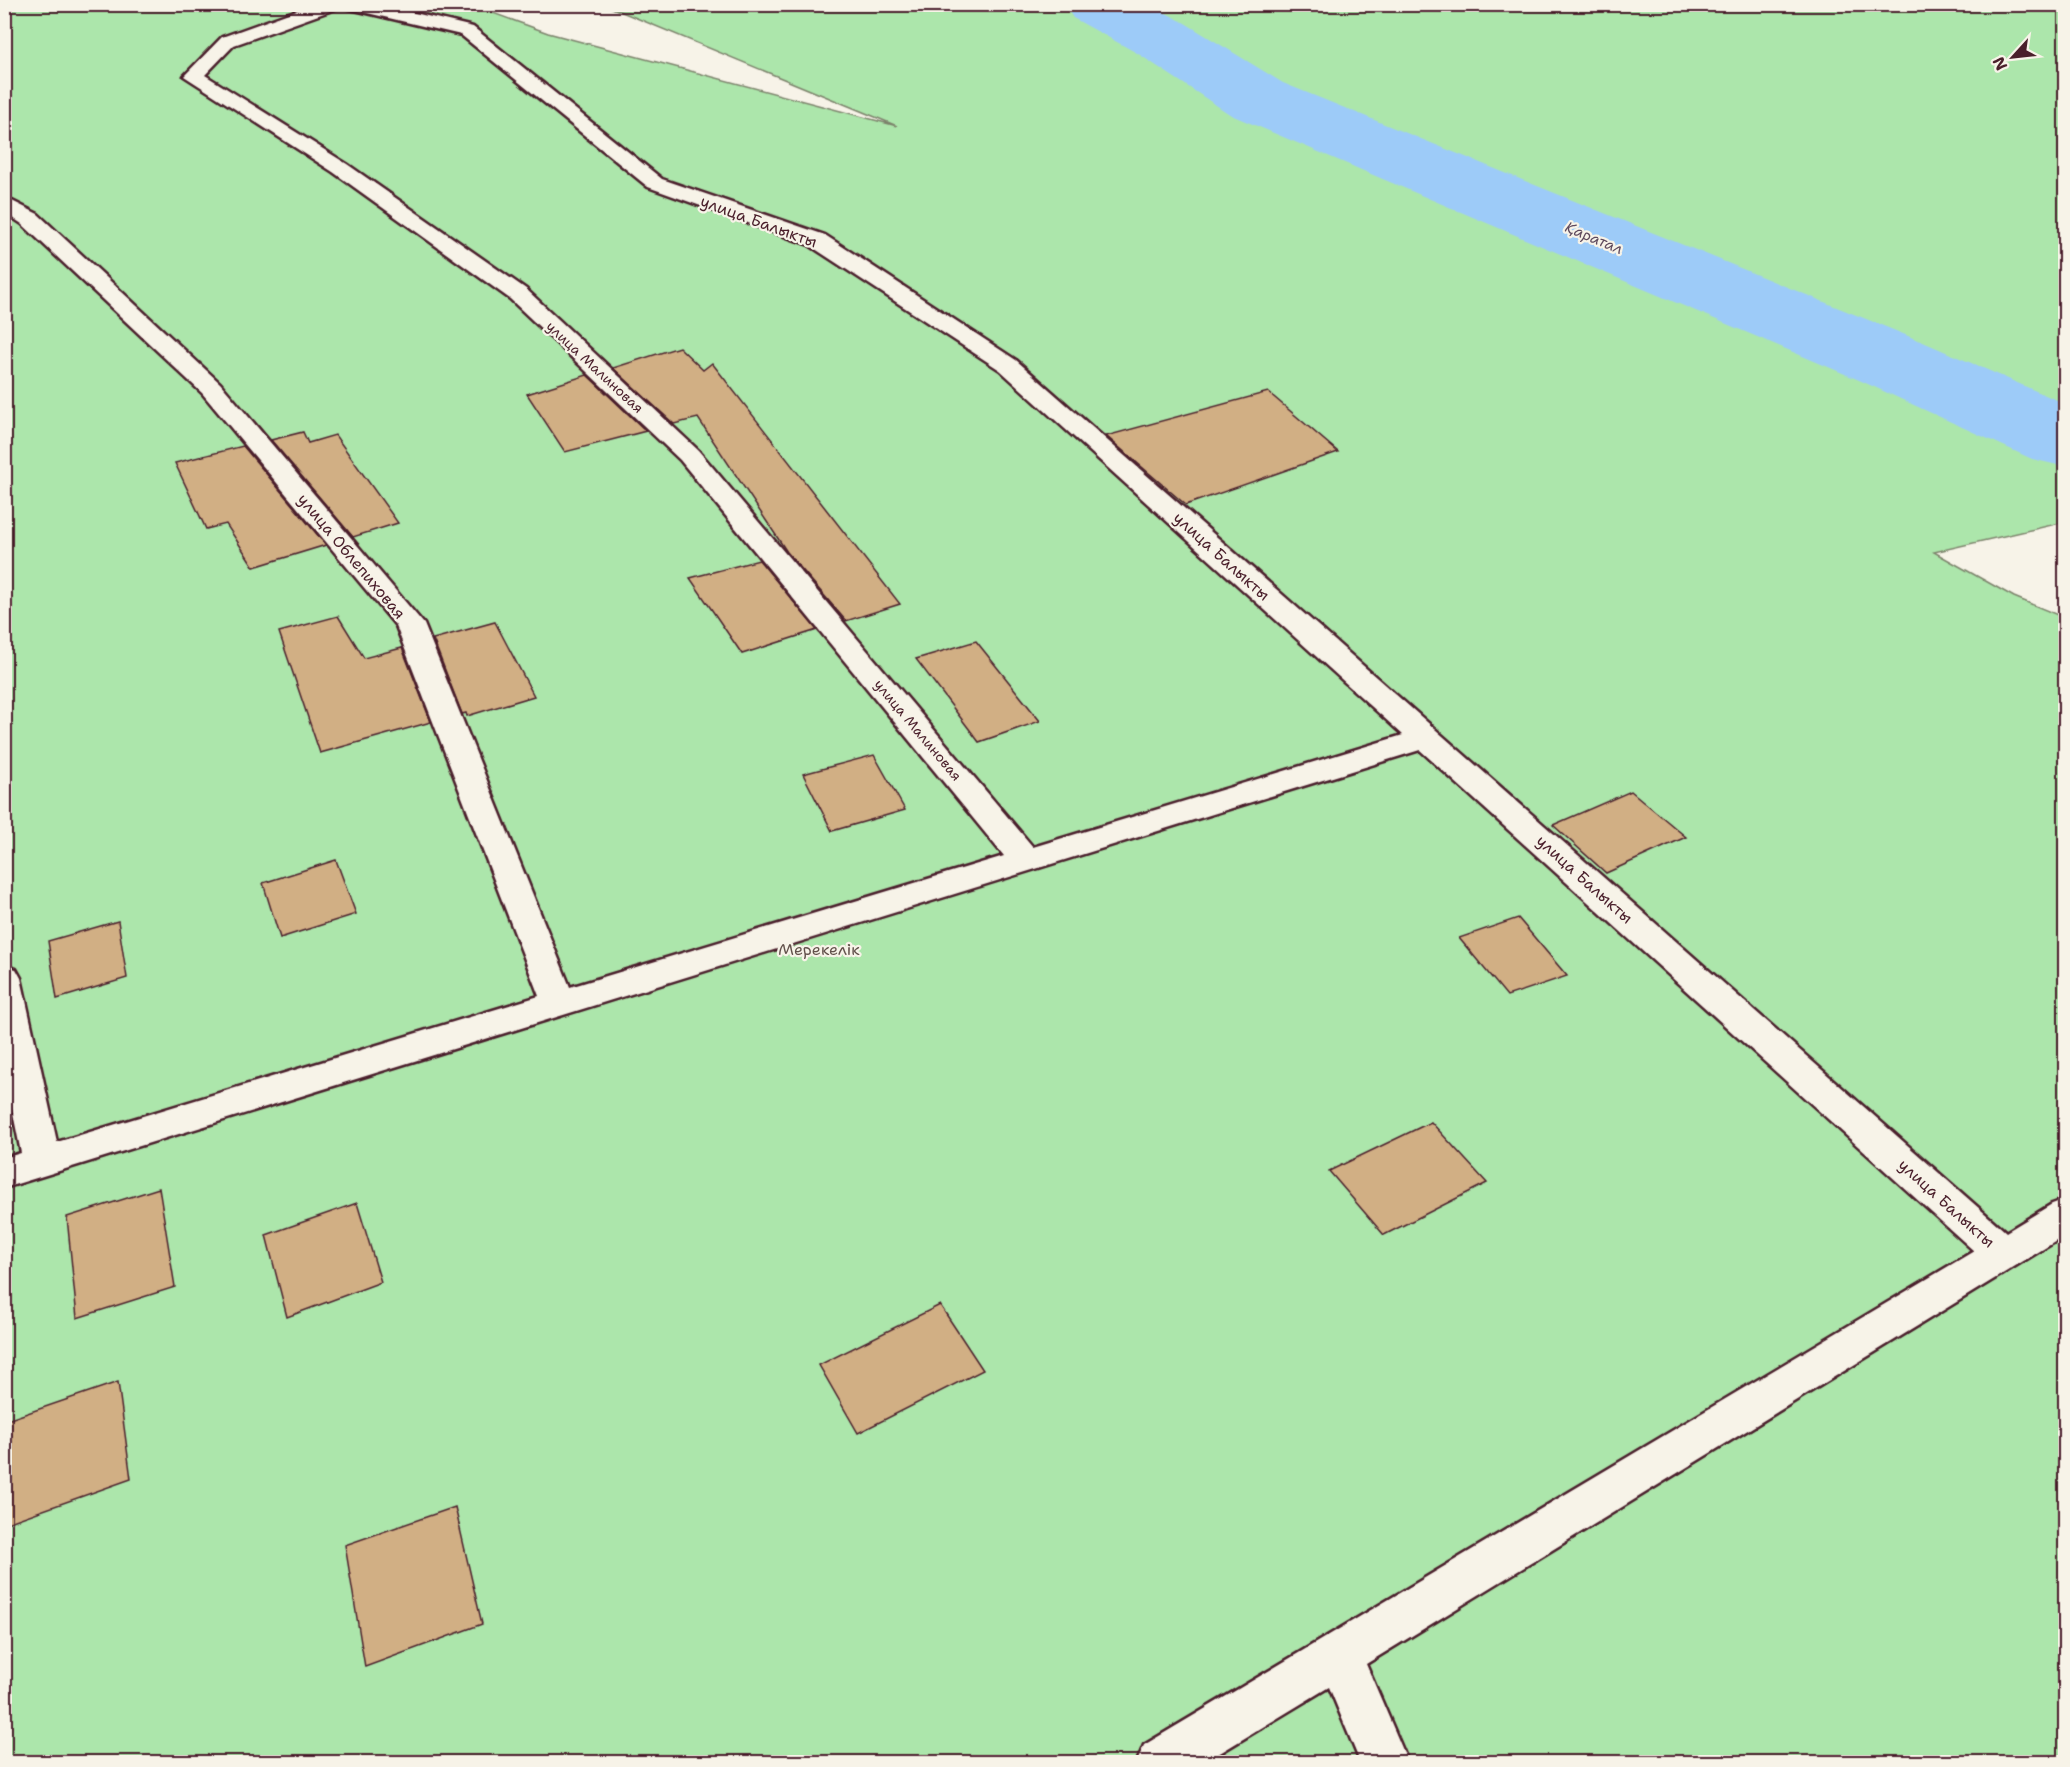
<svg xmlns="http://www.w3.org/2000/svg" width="2070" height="1767" font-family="'Shantell Sans',sans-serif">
<rect width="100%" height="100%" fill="#f7f3e8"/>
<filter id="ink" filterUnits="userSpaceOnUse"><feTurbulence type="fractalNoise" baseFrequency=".0167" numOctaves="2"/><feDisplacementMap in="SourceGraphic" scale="12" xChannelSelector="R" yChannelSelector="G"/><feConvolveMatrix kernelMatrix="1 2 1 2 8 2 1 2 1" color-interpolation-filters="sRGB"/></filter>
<g filter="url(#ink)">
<polygon fill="#ace6ab" stroke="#7b826b" stroke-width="1.5" points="5,5 471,5 548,33 897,126 605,5 2065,5 2065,522 1934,552 2014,597 2065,618 2065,1762 5,1762"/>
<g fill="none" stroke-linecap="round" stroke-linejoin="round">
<polygon fill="#9dcbf8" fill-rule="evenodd" points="1064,4 1149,4 1185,23 1283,83 1923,342 2066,404 2066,467 2032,459 1859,380 1231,115 1137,53 1073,18"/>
</g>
<g fill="#d1af84" stroke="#4a1f2b" stroke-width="1.5">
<polygon points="679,347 703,370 712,363 900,604 846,621 787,552 698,418 674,424 613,368"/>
<polygon points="587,375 646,431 565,452 527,394"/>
<polygon points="1268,392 1338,452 1186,505 1106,436"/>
<polygon points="303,432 308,443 335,435 398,523 353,537 271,440"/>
<polygon points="243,446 326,545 254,567 226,524 206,529 175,463"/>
<polygon points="759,560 817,630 742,654 690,578"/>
<polygon points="338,616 364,658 402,648 431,722 320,753 279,632"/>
<polygon points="495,622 534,696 467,716 466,713 462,714 433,639"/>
<polygon points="976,641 1040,721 979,742 916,659"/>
<polygon points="874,755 905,810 832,831 803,774"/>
<polygon points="1631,791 1686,837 1606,873 1553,825"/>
<polygon points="336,860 356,914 280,938 263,883"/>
<polygon points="1518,918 1567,976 1507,996 1459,938"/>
<polygon points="118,921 127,978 57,999 48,941"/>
<polygon points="1431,1122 1487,1183 1384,1235 1329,1171"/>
<polygon points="159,1188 175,1287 77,1318 67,1217"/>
<polygon points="357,1203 381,1282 287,1317 266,1235"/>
<polygon points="940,1305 983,1370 858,1433 819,1365"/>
<polygon points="118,1382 131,1479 4,1524 4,1421"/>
<polygon points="455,1507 482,1624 365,1667 345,1545"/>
</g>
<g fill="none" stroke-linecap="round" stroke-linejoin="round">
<defs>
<polygon id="minor" points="314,4 341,4 338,8 234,45 205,75 347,164 526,289 698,450 1033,847 1403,735 1000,370 809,245 648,187 461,35 346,8 343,4 377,4 473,27 662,179 825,235 1016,360 2006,1232 2052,1204 2066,1199 2066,1235 1366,1664 1408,1762 1360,1762 1329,1687 1205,1762 1137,1762 1144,1745 1974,1251 1420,750 4,1188 4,1158 21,1153 4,1068 4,966 16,969 21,978 57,1142 539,996 396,626 202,393 22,224 4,212 4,197 38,214 220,383 424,624 570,987 1004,856 680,460 510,299 333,172 184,76 222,37"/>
</defs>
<use href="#minor" stroke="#4a1f2b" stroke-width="5"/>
<use href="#minor" fill="#f7f3e8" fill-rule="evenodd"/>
</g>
</g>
<g text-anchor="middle" stroke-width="4.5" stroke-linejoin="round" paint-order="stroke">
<g font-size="14" fill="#4a1f2b" stroke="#f7f3e8">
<text transform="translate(595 367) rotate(43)" y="5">улица Малиновая</text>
<text transform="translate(918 730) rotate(50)" y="5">улица Малиновая</text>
</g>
<g font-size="15" font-style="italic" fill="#5f4a5e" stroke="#f7f3e8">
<text transform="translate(1594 238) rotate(23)" y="5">Қаратал</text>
</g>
<g font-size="16" fill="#4a1f2b" stroke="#f7f3e8">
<text transform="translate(759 221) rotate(20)" y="6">улица Балыкты</text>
<text transform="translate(352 556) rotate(50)" y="6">улица Облепиховая</text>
<text transform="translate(1222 556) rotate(42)" y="6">улица Балыкты</text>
<text transform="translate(1585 879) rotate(42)" y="6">улица Балыкты</text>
<text transform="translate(1947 1203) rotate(42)" y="6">улица Балыкты</text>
</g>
<g font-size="16" fill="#62514b" stroke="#f7f3e8">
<text x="819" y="955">Мерекелік</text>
</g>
</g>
<rect width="2070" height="1767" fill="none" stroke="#f7f3e8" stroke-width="24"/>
<rect x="12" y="12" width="2046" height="1743" fill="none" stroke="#4a1f2b" stroke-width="2" filter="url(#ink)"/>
<g transform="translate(2013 57) rotate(243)" stroke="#f7f3e8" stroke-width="4.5" paint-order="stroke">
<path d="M0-4.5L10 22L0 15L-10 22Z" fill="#4a1f2b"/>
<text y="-9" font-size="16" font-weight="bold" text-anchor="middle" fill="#4a1f2b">N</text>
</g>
</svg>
